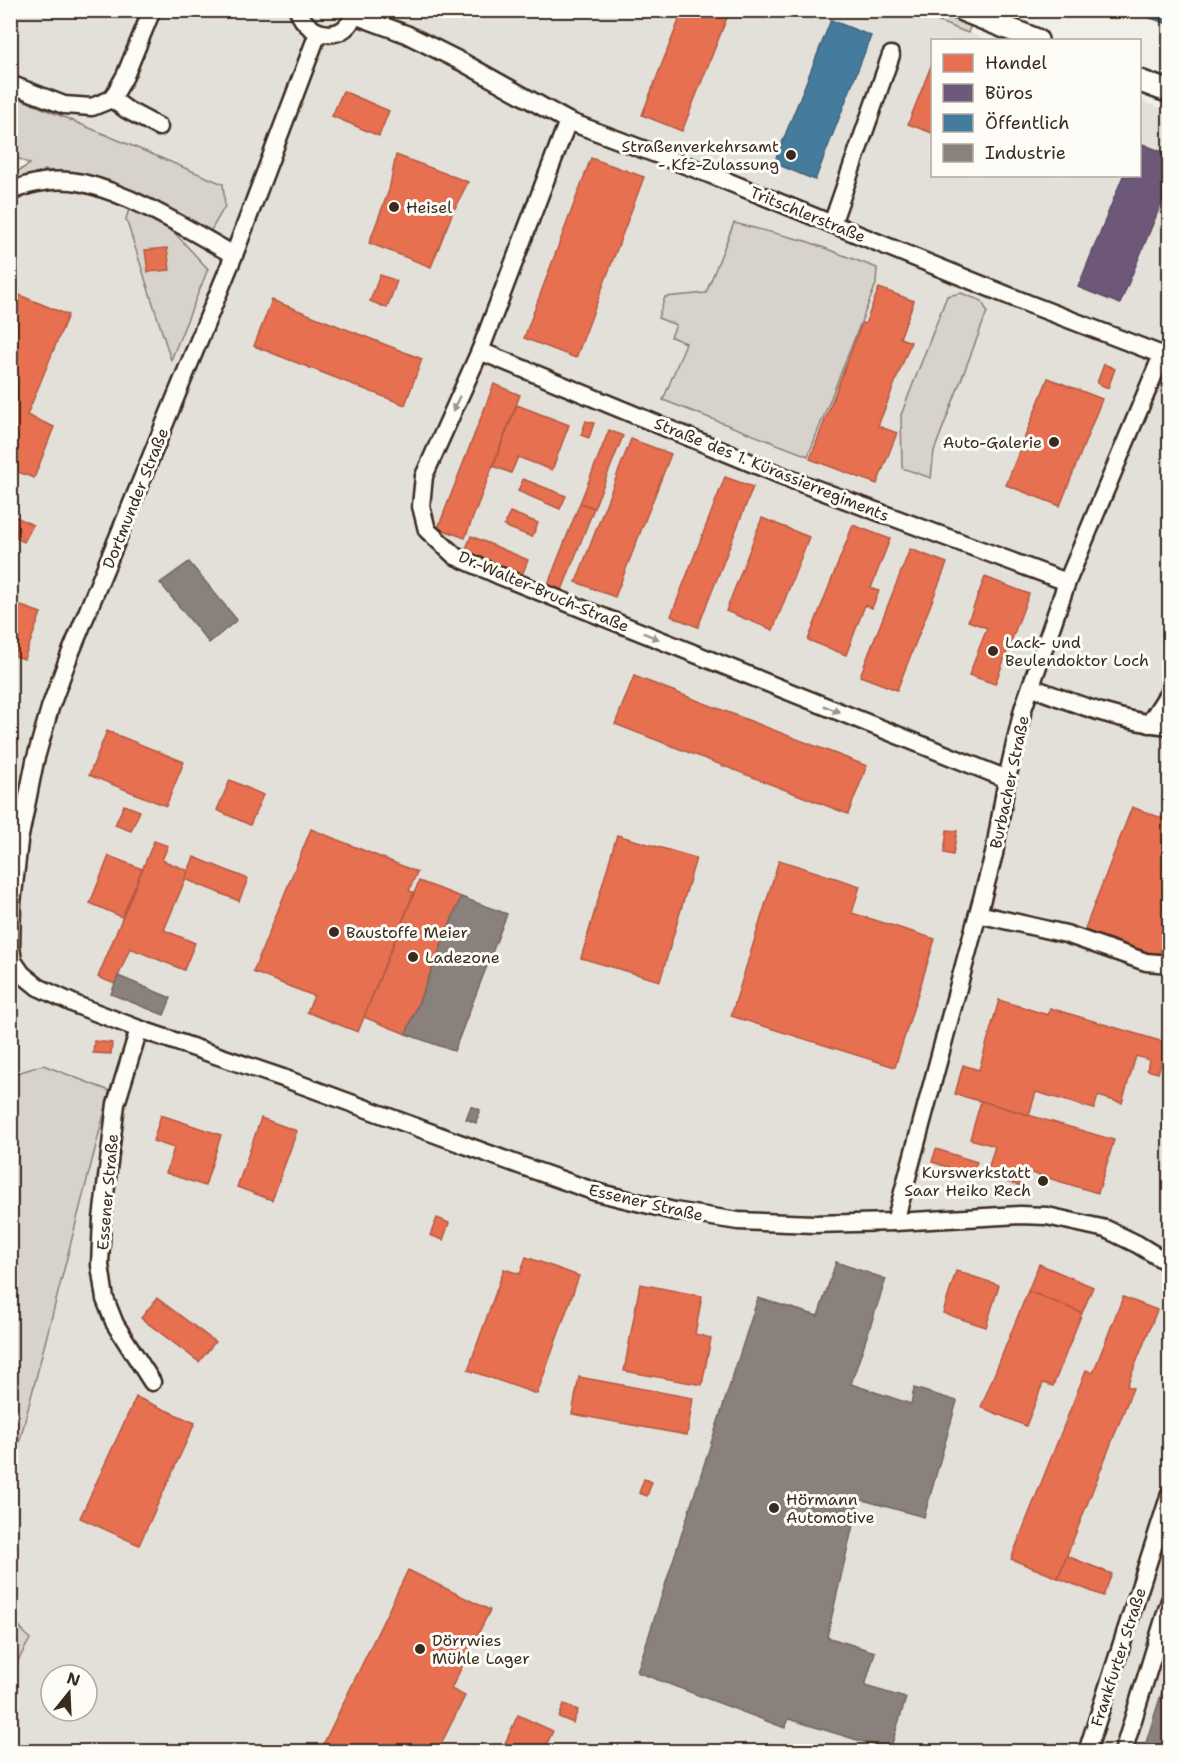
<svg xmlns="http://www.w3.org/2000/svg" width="1180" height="1762" font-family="'Shantell Sans',sans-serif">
<rect width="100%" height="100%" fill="#f1efea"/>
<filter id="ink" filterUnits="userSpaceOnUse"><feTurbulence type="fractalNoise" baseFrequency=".0167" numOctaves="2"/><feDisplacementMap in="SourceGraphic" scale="12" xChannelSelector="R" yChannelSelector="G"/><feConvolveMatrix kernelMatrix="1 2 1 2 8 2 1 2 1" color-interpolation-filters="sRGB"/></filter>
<g filter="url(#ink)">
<path fill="#e3e0da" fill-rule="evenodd" d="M11,11H911L988,40H932V176H1140V100L1169,112V1751H11V1673L30,1639L11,1617V1475L110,1092L43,1065L11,1075L10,203L37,191L43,170L85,174L138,195L74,123L11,95ZM51,1675H87V1711H51Z"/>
<g fill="#d7d2cc" stroke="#897e75" stroke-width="1.5">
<polygon points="911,11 976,11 968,33"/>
<polygon points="11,95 223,184 225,206 210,232 138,195 85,174 44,170 38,191 11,203 10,176 30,164 11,155"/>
<polygon points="129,209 173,231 208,269 171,360 126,219"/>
<polygon points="734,223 806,241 877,268 876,284 808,456 663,400 686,343 671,337 676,325 658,318 665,297 706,293"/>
<polygon points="961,293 982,301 987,312 934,451 931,478 902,468 901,415 947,296"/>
<polygon points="43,1065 110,1091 11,1475 11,1075"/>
<polygon points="11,1617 30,1639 11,1673"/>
</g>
<g fill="#e76f51" stroke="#b35a42" stroke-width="1.5">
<polygon points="683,10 730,10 682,131 642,115"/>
<polygon points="931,66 932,67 932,133 908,124"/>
<polygon points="343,91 389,111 379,136 332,116"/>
<polygon points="396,155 468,182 452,214 431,267 369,243 389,190"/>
<polygon points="591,158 644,177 576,358 524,338"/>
<polygon points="167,248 170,270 148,272 145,250"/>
<polygon points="380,275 397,281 387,308 370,301"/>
<polygon points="879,288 914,301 900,338 911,342 878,426 897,433 877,484 810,459 862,323 865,324"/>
<polygon points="12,292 68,315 27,415 54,427 34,478 10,469 10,297"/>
<polygon points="272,300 422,359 405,405 254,346"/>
<polygon points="1104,364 1115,369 1108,388 1097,383"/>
<polygon points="1048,378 1102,399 1060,506 1006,485"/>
<polygon points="494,384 520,395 465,538 438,528"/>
<polygon points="517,405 569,425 552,470 518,457 511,473 493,466"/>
<polygon points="586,421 594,423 589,438 581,435"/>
<polygon points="609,430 623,436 594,508 580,503"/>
<polygon points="631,439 671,454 615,597 576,582"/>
<polygon points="725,477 753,487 698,627 671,616"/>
<polygon points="523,479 566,496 560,509 518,491"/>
<polygon points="580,503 594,508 562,590 548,584"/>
<polygon points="510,512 538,523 532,537 504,526"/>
<polygon points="10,514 33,525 24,542 10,535"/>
<polygon points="762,518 809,537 773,630 726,611"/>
<polygon points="853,525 890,539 871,588 879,591 872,608 865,605 846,655 808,640"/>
<polygon points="471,536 528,560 522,575 465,551"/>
<polygon points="910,549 947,563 897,690 860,676"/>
<polygon points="985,577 1029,594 995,684 969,675 987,628 968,621"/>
<polygon points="10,602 41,613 24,659 10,654"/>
<polygon points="634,676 867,766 848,814 615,724"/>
<polygon points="107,731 184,762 166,806 89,775"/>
<polygon points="230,780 263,795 250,825 217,810"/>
<polygon points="124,805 140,811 131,831 115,825"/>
<polygon points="1132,807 1170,821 1170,926 1157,959 1084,931"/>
<polygon points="311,829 417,872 409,891 414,892 358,1032 307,1012 314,996 253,972"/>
<polygon points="947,830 957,831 953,855 944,853"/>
<polygon points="617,835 696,858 660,981 581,958"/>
<polygon points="154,841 168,846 162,860 189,871 164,930 195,943 184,970 130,948 115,984 98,977"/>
<polygon points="109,856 142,869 122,917 90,903"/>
<polygon points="194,857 248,879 239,901 185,879"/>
<polygon points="779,860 860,886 852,913 935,939 895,1067 731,1016"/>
<polygon points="419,881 461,897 406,1034 364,1017"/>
<polygon points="999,1000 1048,1015 1050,1008 1167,1043 1158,1073 1147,1070 1149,1060 1136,1056 1122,1103 1098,1096 1094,1109 1036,1092 1029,1115 955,1094 963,1065 979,1070"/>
<polygon points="94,1041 112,1043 111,1054 93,1053"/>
<polygon points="981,1101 1114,1140 1098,1193 1025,1171 1021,1186 986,1176 995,1146 970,1139"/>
<polygon points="161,1115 221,1135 205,1186 166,1173 174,1148 153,1141"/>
<polygon points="261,1118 297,1131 272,1200 237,1187"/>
<polygon points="936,1149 977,1162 972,1175 932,1162"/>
<polygon points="437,1218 449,1223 443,1240 430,1235"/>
<polygon points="526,1257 579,1276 537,1394 468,1370 504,1269 520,1274"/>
<polygon points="1039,1264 1093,1287 1082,1313 1028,1291"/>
<polygon points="956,1271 999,1285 986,1327 943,1313"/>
<polygon points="640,1284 702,1296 695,1334 711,1338 702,1385 624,1371"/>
<polygon points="1028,1291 1082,1313 1053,1386 1043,1383 1026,1426 981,1407"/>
<polygon points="1123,1297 1157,1310 1127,1386 1133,1388 1058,1578 1011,1559 1086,1370 1093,1373"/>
<polygon points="157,1298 215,1342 199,1362 141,1318"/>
<polygon points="579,1377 693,1398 687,1435 572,1414"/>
<polygon points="136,1397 195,1423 139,1545 80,1518"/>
<polygon points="644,1479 652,1482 647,1496 639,1493"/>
<polygon points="1067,1556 1112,1574 1103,1596 1058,1578"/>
<polygon points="408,1570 490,1610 451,1689 465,1696 437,1752 331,1752 322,1747"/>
<polygon points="564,1704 578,1710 573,1723 559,1717"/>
<polygon points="518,1715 553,1731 543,1752 501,1752"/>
</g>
<polygon fill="#6d597a" stroke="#5e4b5e" stroke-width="1.5" points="1140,143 1170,155 1170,182 1120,304 1078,287 1123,176 1140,176"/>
<g fill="#457b9d" stroke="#426377" stroke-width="1.5">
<polygon points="1151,10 1170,10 1170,25 1148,17"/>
<polygon points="831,20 871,36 815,180 774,163"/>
</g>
<g fill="#8a817c" stroke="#726760" stroke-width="1.5">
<polygon points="189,562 237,620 209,643 160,583"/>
<polygon points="461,897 507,914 454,1051 406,1034"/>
<polygon points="118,976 171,998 164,1015 111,994"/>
<polygon points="471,1106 480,1110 476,1123 466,1119"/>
<polygon points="836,1262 886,1279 851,1384 911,1404 914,1388 957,1401 924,1517 859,1499 827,1637 875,1652 865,1686 906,1698 890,1750 789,1719 785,1728 637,1672 758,1298 818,1316"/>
<polygon points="1170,1666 1170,1752 1143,1752"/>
</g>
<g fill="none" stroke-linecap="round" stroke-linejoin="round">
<defs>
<g id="minor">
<path d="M298,10C308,40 349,43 355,10"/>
<polyline points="354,15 406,34 464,63 568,121 709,174 1029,304 1170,358"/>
<polyline points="318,33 234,255 68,659 50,708 35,761 19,841 12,903 11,947 13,961 22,974 38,987 79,1006 139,1029 283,1078 522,1166 596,1192 674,1211 738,1221 814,1224 895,1222 1020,1215 1047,1216 1106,1229 1137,1244 1170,1264"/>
<polyline points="10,84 64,105 92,107 112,99 125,76 152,10"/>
<polyline points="112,99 127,110 159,127"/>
<polyline points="568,121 480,351 424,476 421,506 427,530 455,556 498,575 1007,779"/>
<path d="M10,192C31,181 61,178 83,183C134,195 189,230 234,255"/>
<polyline points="832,224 891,55"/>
<polyline points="480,351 795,481 1067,582"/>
<path d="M1031,687C1076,704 1121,722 1170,726"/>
<polyline points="1149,724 1170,691"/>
<polyline points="978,914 1066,934 1146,962 1170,964"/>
<polyline points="139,1029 116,1104 102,1219 100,1265 105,1299 115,1324 152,1382"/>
<polyline points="895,1222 994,854 1007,779 1023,709 1067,582 1162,355"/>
<polyline points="1087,1752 1170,1494"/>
<polyline points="1123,1752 1170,1600"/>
</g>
<g id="major">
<polyline points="962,10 1037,40"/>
<polyline points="1140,81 1170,92"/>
</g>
</defs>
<use href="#minor" stroke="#3b2a1e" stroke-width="21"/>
<use href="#major" stroke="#3b2a1e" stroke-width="26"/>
<use href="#minor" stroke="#fdfcf7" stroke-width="16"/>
<use href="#major" stroke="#fdfcf7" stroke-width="21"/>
</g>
<defs><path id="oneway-solid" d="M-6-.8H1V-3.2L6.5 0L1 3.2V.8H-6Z" transform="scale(1.5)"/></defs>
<g fill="#9c938a">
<use href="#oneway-solid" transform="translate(456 404) rotate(114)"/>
<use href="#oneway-solid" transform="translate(651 636) rotate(22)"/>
<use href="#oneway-solid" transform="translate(832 709) rotate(22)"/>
</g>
</g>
<g fill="#3b2a1e" stroke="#fdfcf7" stroke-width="2">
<circle cx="791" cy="155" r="6"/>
<circle cx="394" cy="207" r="6"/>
<circle cx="1054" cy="442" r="6"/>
<circle cx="993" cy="651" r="6"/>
<circle cx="334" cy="932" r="6"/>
<circle cx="413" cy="957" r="6"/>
<circle cx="1043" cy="1181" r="6"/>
<circle cx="774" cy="1508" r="6"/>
<circle cx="420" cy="1649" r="6"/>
</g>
<g text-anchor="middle" stroke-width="6" stroke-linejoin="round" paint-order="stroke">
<g font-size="16" fill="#3b2a1e" stroke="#fdfcf7" text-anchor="start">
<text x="779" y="152" text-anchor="end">Straßenverkehrsamt<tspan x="779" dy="18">- Kfz-Zulassung</tspan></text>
<text x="406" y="213">Heisel</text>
<text x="1042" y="448" text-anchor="end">Auto-Galerie</text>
<text x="1005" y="648">Lack- und<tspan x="1005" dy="18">Beulendoktor Loch</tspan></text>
<text x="346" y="938">Baustoffe Meier</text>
<text x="425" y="963">Ladezone</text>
<text x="1031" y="1178" text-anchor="end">Kurswerkstatt<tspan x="1031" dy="18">Saar Heiko Rech</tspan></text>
<text x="786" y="1505">Hörmann<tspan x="786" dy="18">Automotive</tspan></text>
<text x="432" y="1646">Dörrwies<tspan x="432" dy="18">Mühle Lager</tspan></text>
</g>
<g font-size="16" fill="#3b2a1e" stroke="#fdfcf7">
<text transform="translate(808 214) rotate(22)" y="6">Tritschlerstraße</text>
<text transform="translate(772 469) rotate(22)" y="6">Straße des 1. Kürassierregiments</text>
<text transform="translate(135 498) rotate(-68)" y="6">Dortmunder Straße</text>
<text transform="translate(544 591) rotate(23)" y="6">Dr.-Walter-Bruch-Straße</text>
<text transform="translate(1009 782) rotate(-78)" y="6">Burbacher Straße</text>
<text transform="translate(107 1192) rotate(-85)" y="6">Essener Straße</text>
<text transform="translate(646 1202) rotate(13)" y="6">Essener Straße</text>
<text transform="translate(1118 1657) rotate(-72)" y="6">Frankfurter Straße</text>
</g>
</g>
<rect width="1180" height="1762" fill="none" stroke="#fdfcf7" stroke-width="36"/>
<rect x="18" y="18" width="1144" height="1726" fill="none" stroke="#3b2a1e" stroke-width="2" filter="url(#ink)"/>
<rect x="931" y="39" width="210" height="138" fill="#fdfcf7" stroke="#afa8a0" stroke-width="1.5"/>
<rect x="943" y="54" width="30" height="18" fill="#e76f51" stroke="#afa8a0" stroke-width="1.5"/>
<text x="985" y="69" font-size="18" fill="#3b2a1e">Handel</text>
<rect x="943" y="84" width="30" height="18" fill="#6d597a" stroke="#afa8a0" stroke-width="1.5"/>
<text x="985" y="99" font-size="18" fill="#3b2a1e">Büros</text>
<rect x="943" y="114" width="30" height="18" fill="#457b9d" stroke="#afa8a0" stroke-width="1.5"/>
<text x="985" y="129" font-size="18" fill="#3b2a1e">Öffentlich</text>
<rect x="943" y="144" width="30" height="18" fill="#8a817c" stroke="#afa8a0" stroke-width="1.5"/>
<text x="985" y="159" font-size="18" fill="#3b2a1e">Industrie</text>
<g transform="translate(69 1693) rotate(18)"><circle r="28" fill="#fdfcf7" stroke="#afa8a0" stroke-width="1.5"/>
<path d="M0-4.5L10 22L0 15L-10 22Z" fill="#3b2a1e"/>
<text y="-9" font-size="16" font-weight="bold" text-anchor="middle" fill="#3b2a1e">N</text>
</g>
</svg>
